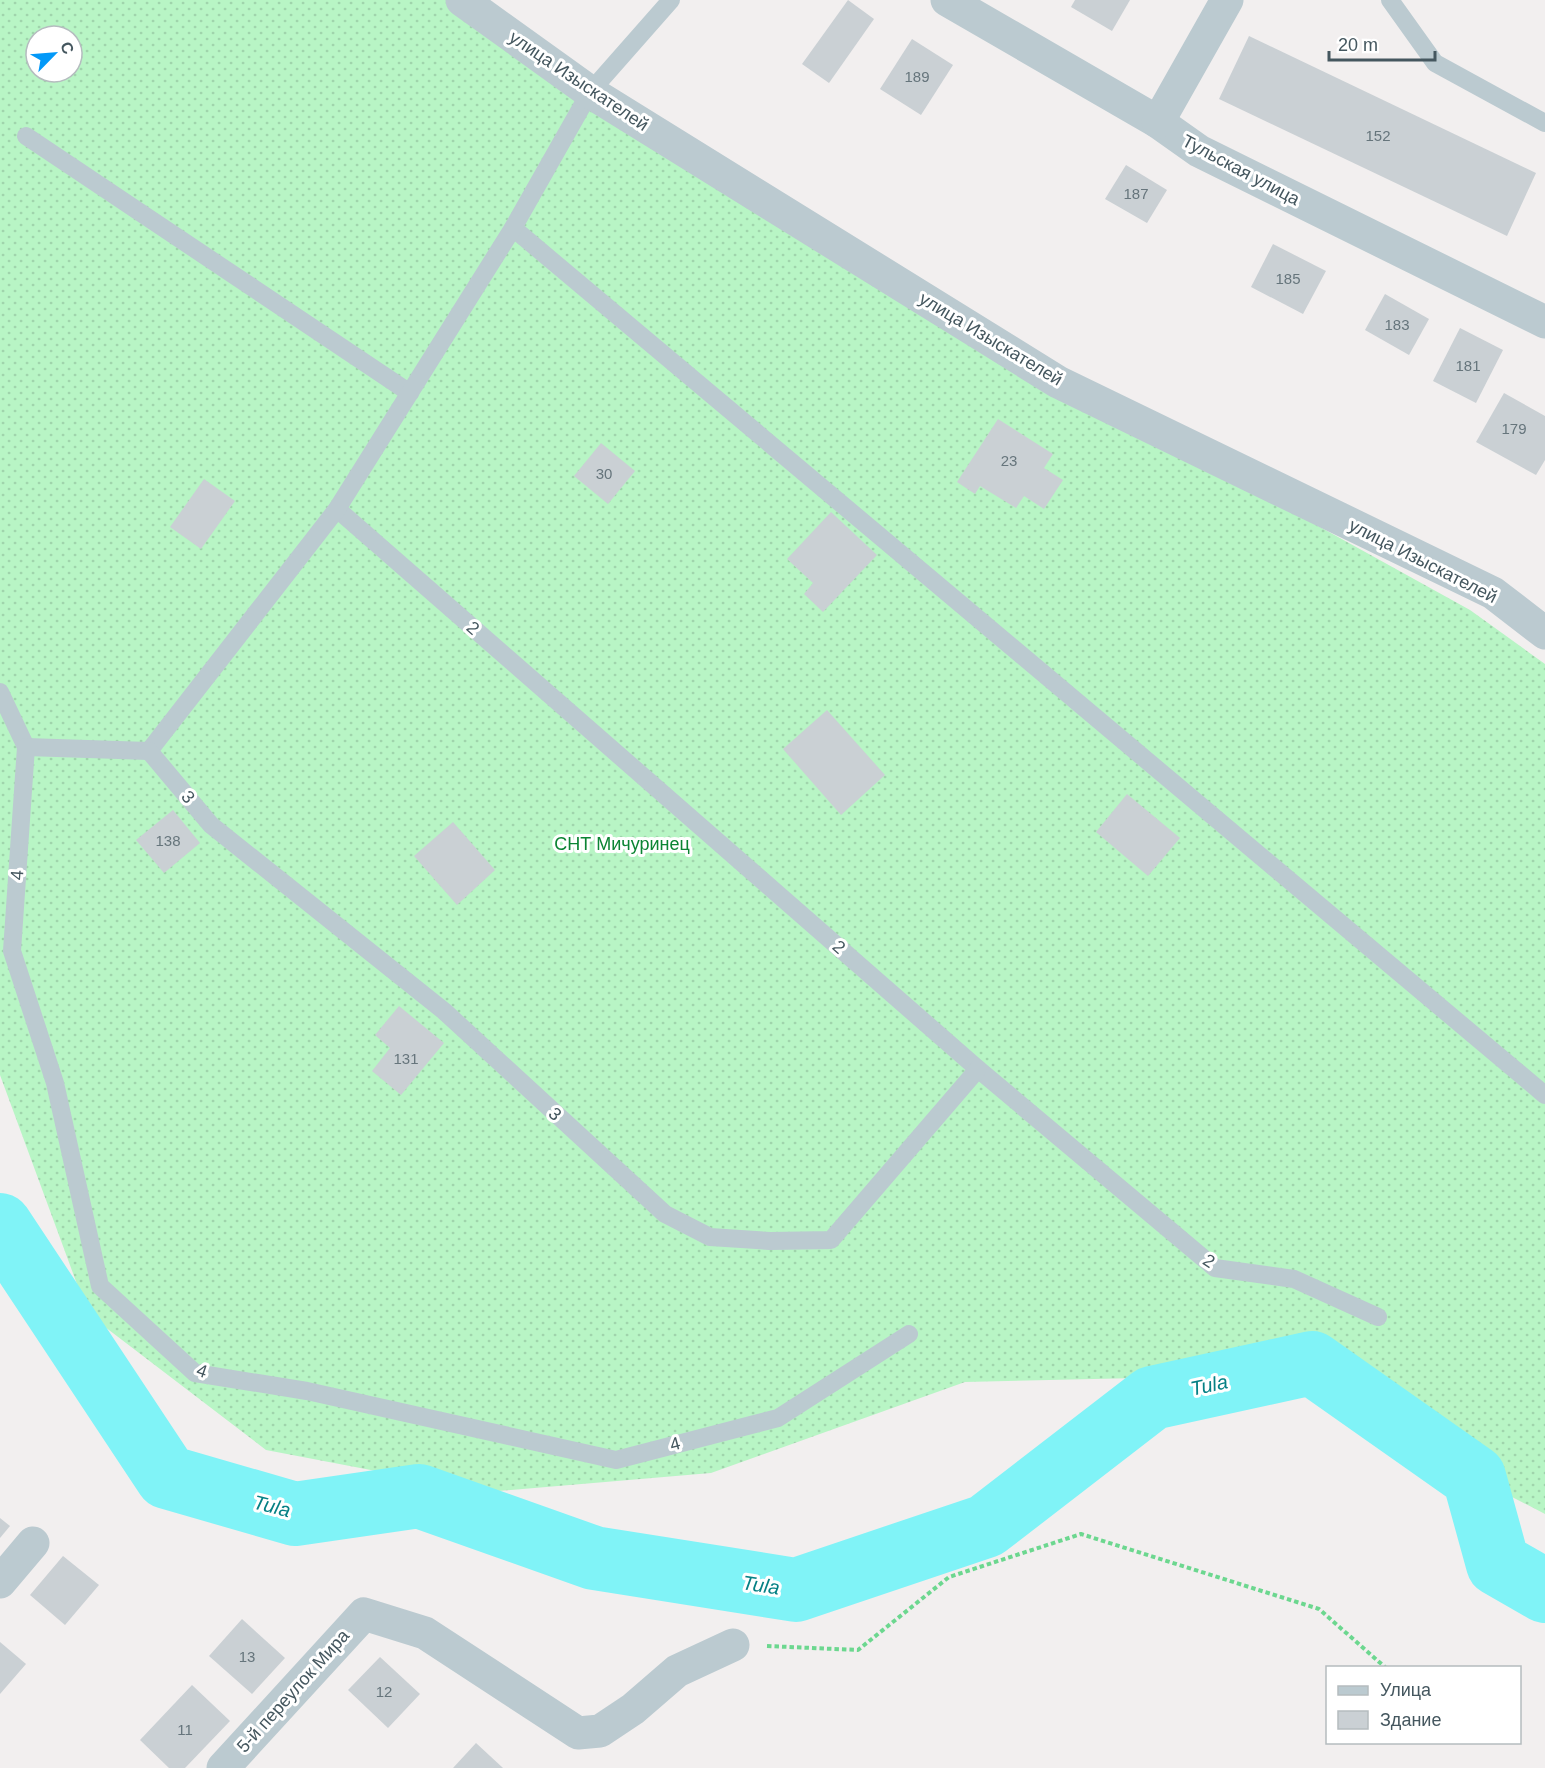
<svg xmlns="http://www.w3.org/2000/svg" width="1545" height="1768" font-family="Helvetica,sans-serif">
<defs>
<pattern id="garden-dots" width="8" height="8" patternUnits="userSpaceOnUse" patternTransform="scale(1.5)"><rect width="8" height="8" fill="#b8f5c5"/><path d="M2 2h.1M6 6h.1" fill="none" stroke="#a0d4ac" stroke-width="1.8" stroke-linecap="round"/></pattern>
</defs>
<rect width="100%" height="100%" fill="#f2efef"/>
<path fill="url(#garden-dots)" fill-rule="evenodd" d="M0,0H462L1058,382L1470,610L1545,664V1514L1277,1375L965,1382L711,1473L486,1492L266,1450L88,1314L0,1075ZM36,36H72V72H36Z"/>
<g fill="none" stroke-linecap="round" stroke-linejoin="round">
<polyline stroke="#80f3f7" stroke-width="64" points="0,1225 167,1477 295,1514 419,1496 594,1558 796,1590 986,1526 1152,1398 1312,1363 1474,1477 1498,1564 1545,1591"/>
</g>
<g fill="#cad0d4">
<polygon points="848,0 874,19 829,83 802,64"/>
<polygon points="1075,0 1130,0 1112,31 1071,7"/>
<polygon points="1249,36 1536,173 1507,236 1219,99"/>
<polygon points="912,39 953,65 921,115 880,89"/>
<polygon points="1126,165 1167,190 1147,223 1105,199"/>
<polygon points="1273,244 1326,271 1303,314 1251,287"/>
<polygon points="1385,294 1429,319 1409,355 1365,330"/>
<polygon points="1460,328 1503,350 1476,403 1433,381"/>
<polygon points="1504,393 1545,416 1545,460 1536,475 1476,442"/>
<polygon points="998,419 1053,454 1044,468 1063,480 1044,509 1024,496 1016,508 980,486 975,494 957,482"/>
<polygon points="601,443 635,471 608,504 574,476"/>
<polygon points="204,479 235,501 201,549 170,527"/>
<polygon points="831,512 877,555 823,612 804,594 813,583 787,559"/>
<polygon points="827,710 885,775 841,815 783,749"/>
<polygon points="1127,794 1180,838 1148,876 1096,832"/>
<polygon points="173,810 200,843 164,873 136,840"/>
<polygon points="453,822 495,870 457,905 414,856"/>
<polygon points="399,1006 444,1043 401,1095 372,1071 390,1048 375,1035"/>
<polygon points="0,1518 10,1526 0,1538"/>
<polygon points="63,1556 99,1585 65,1625 30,1595"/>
<polygon points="242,1619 285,1658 252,1694 209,1656"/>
<polygon points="0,1642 26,1664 0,1694"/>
<polygon points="380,1657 420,1694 388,1728 348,1690"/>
<polygon points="192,1685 230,1721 185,1768 169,1768 140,1740"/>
<polygon points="476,1743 503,1768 453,1768"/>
</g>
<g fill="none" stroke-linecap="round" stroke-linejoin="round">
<polyline stroke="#6cd78f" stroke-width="4" stroke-dasharray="4.5 3" stroke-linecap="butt" points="767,1646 858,1650 949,1577 1081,1534 1319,1609 1386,1668"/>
<g stroke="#bbcad0" stroke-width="18">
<polyline points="1390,0 1435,63 1545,123"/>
<polyline points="26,136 410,393"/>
<polyline points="513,228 1545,1095"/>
<polyline points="337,509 978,1069 1215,1268 1294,1279 1378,1317"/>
<polyline points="0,692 26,747 12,951 55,1083 100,1286 195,1373 307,1391 616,1460 778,1418 909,1334"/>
<polyline points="26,747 149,751 337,509 513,228 590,92 671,0"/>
<polyline points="149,751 211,825 444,1011 665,1214 710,1237 770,1241 831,1240 978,1069"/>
</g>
<g stroke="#bbcad0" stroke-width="33">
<polyline points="462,0 590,92 1058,382 1493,593 1545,633"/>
<polyline points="947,0 1158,122 1199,151 1545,322"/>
<polyline points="1158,122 1227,0"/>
<polyline points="0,1582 33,1543"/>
<polyline points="223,1768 364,1614 425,1633 578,1733 600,1731 633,1709 677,1671 733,1645"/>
</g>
</g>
<g text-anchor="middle" stroke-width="6" stroke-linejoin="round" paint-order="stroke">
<g font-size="15" fill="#66757c">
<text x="917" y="82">189</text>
<text x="1378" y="141">152</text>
<text x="1136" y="199">187</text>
<text x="1288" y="284">185</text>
<text x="1397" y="330">183</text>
<text x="1468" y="371">181</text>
<text x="1514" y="434">179</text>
<text x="1009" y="466">23</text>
<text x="604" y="479">30</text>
<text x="168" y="846">138</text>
<text x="406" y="1064">131</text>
<text x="247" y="1662">13</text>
<text x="384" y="1697">12</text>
<text x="185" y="1735">11</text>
</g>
<g font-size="18" fill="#45575f" stroke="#fff">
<text transform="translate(579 81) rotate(34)" y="6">улица Изыскателей</text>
<text transform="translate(1241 170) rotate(28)" y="6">Тульская улица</text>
<text transform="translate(991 339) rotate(31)" y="6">улица Изыскателей</text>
<text transform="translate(1423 561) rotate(27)" y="6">улица Изыскателей</text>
<text transform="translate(473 628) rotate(41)" y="6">2</text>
<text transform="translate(188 797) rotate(50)" y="6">3</text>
<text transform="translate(17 875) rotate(-86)" y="6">4</text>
<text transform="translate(839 947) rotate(41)" y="6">2</text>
<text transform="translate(555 1114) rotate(43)" y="6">3</text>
<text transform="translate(1209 1261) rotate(33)" y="6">2</text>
<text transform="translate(202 1371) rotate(19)" y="6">4</text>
<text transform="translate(675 1444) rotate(-15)" y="6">4</text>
<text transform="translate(293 1691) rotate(-48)" y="6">5-й переулок Мира</text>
</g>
<g font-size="18" fill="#0b8433" stroke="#fff">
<text x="622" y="850">СНТ Мичуринец</text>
</g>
<g font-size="20" font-style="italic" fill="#058084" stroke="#fff">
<text transform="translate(1209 1385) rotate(-12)" y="7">Tula</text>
<text transform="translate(272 1506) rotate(14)" y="7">Tula</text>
<text transform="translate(761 1585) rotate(9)" y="7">Tula</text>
</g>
</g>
<rect x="1326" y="1666" width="195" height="78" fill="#ffffff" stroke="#b5bcbf" stroke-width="1.5"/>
<rect x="1338" y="1686" width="30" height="9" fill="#bbcad0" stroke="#b5bcbf" stroke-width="1.5"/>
<text x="1380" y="1696" font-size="18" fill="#45575f">Улица</text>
<rect x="1338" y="1711" width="30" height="18" fill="#cad0d4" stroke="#b5bcbf" stroke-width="1.5"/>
<text x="1380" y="1726" font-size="18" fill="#45575f">Здание</text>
<g transform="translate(54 54) rotate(65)"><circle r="28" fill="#ffffff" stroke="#b5bcbf" stroke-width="1.5"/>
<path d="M0-4.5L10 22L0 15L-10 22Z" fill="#0399f8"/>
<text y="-9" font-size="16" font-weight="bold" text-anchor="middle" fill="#45575f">С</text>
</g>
<path d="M1329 51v9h106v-9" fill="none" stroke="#45575f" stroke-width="3"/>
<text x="1338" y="51" font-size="18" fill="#45575f" stroke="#ffffff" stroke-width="4.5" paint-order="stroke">20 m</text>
</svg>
